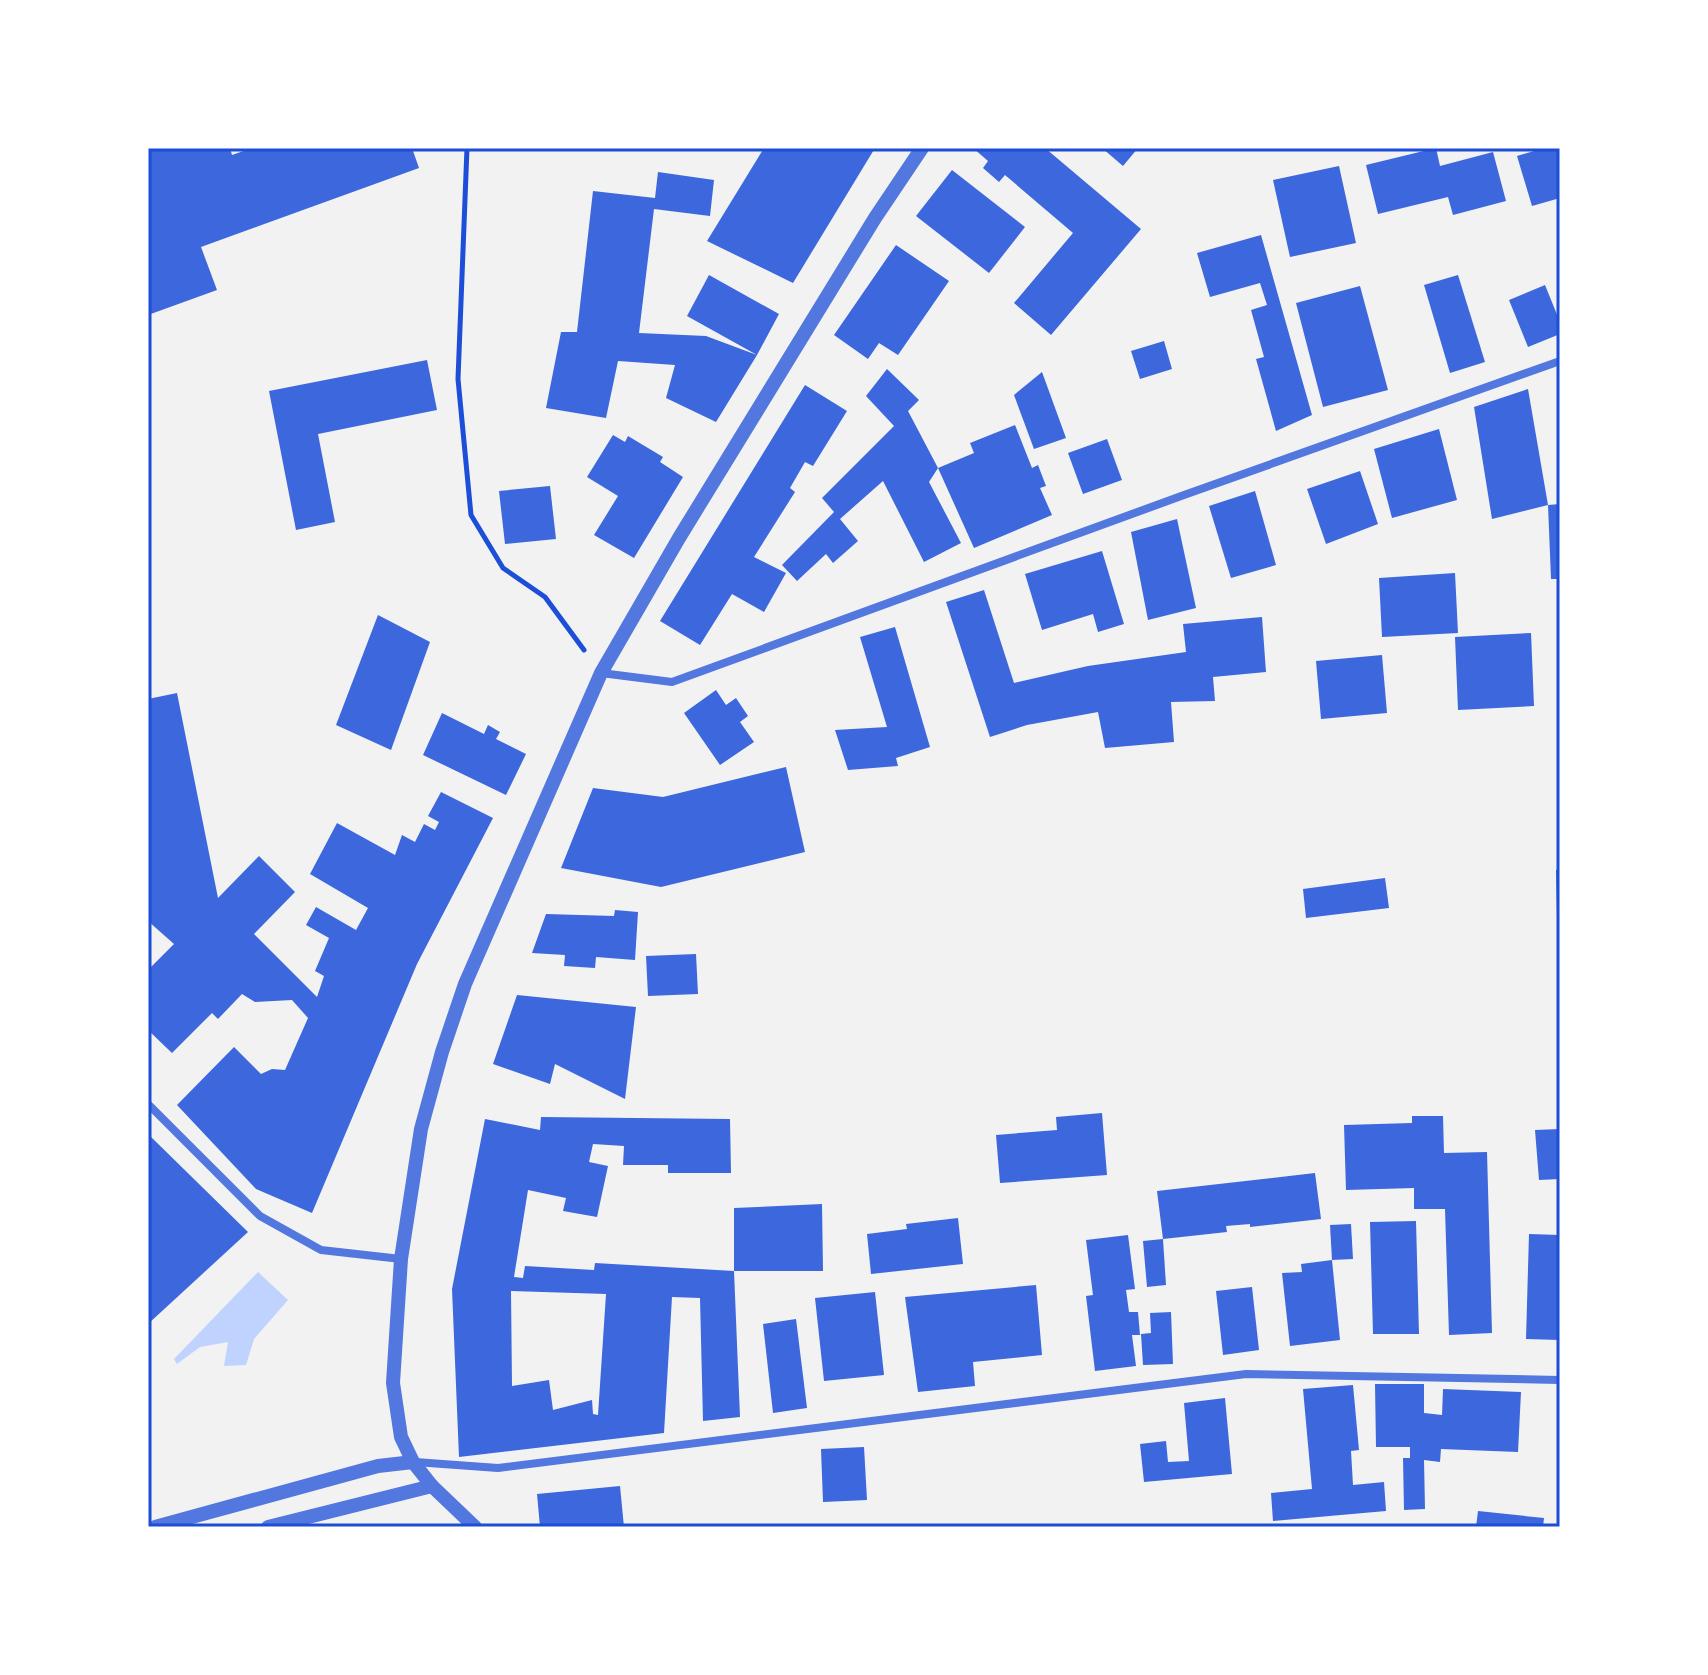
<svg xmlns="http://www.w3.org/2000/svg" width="1708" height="1675" font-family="'Alegreya Sans',sans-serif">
<rect width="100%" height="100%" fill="#f2f2f2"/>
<polygon fill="#bfd3fe" points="258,1272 288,1300 254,1339 246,1365 224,1366 228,1342 200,1347 177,1364 174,1359"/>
<g fill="#3d67dc" fill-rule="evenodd">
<polygon points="148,148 230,148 232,155 252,148 412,148 419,168 201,247 217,290 148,315"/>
<polygon points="764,148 875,148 793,283 707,241"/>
<polygon points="973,148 1045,148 1141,229 1051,335 1014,303 1073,233 1005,175 999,182 983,168 988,161"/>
<polygon points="1102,148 1138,148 1123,166"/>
<polygon points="1436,148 1440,166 1493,152 1506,201 1453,215 1448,197 1378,214 1366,165"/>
<polygon points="1544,148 1560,148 1560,198 1532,206 1517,156"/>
<polygon points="1339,166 1356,243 1290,257 1273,180"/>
<polygon points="952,170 1025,227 989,273 916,216"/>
<polygon points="658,172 714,180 710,216 654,209 639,333 706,336 757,355 687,316 709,275 779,314 757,355 716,422 666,398 675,365 618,361 606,418 546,408 561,332 577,332 593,191 655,198"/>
<polygon points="1261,235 1312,415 1276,431 1256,359 1264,357 1251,310 1267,305 1260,283 1210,297 1197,253"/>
<polygon points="896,245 949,281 898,355 879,343 868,359 834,335"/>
<polygon points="1458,275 1485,362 1450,373 1424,285"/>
<polygon points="1545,285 1560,322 1560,334 1528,347 1509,300"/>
<polygon points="1360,286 1388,390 1323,407 1296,303"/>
<polygon points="1164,341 1172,369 1140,379 1131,351"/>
<polygon points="427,360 437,410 318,434 335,522 296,530 269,391"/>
<polygon points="887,369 919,400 908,411 938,468 929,482 961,543 924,562 883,481 840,519 858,541 833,563 826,554 797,581 782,565 834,512 822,498 894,426 866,396"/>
<polygon points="1042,372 1066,438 1034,449 1014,395"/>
<polygon points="805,385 847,411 813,466 805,462 790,488 795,492 754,557 786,573 764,612 732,594 700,645 660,621"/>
<polygon points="1528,389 1548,505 1492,519 1474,407"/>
<polygon points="1015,425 1032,468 1038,465 1046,486 1040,488 1052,515 974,548 938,468 974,453 970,443"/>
<polygon points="1439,429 1457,500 1392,518 1374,449"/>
<polygon points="613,435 625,442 628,436 663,457 660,462 683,477 634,558 594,535 618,496 587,477"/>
<polygon points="1107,439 1122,480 1083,494 1068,453"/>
<polygon points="1360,471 1378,524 1326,544 1307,489"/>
<polygon points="550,486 556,539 505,544 499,491"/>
<polygon points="1255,491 1276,565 1231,578 1209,506"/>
<polygon points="1560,504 1560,579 1551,579 1548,505"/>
<polygon points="1177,519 1196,608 1148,620 1131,532"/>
<polygon points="1102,551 1124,624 1098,632 1093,614 1042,630 1025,574"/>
<polygon points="1455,573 1458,633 1382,637 1379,578"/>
<polygon points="984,590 1014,683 1088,666 1186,652 1183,624 1262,617 1266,672 1213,677 1215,701 1171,702 1174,742 1105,748 1098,712 1027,725 990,737 946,602"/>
<polygon points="378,615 430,642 391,750 336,725"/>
<polygon points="895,627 930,747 896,758 898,766 848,770 835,730 887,727 860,637"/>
<polygon points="1531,633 1534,706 1458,710 1455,637"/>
<polygon points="1382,655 1387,713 1321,719 1316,661"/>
<polygon points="716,690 726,705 736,698 748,716 740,722 754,742 720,765 684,713"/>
<polygon points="177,693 218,898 259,856 295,892 254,934 317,997 324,976 315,971 329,938 306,925 316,907 356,930 368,908 310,874 337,823 395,855 402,835 415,842 424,824 435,830 439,822 428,816 441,792 493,818 417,964 312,1213 256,1189 177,1105 234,1047 261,1074 272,1069 285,1070 308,1018 292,1000 255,1002 242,994 218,1019 212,1013 172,1053 148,1030 148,970 174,944 148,921 148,699"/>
<polygon points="442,713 484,734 488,725 500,732 496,739 526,754 506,795 423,755"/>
<polygon points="786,767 805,852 661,887 561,868 593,788 663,797"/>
<polygon points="1560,869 1560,918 1557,918 1556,870"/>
<polygon points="1385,878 1389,908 1306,918 1303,889"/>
<polygon points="615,910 638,912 635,960 596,957 595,968 564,966 565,955 532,953 546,914 614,916"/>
<polygon points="696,954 698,994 648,996 646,956"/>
<polygon points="517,995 636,1007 625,1099 555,1064 550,1084 493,1064"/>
<polygon points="1102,1113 1107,1175 1000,1183 996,1135 1057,1130 1056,1117"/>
<polygon points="1412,1116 1443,1116 1444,1153 1487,1152 1492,1333 1449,1335 1445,1209 1414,1209 1414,1188 1346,1190 1344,1125 1412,1123"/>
<path d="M541,1117L730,1119L731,1173H668V1165H623L624,1146L593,1144L589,1162L608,1166L597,1217L563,1211L566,1198L528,1190L514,1277L523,1278L525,1266L594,1270L595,1263L734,1271L740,1417L703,1421L700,1298L672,1297L664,1433L459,1457L452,1289L485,1119L540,1130ZM511,1291L606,1294L598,1415L593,1414L592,1400L553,1410L549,1380L512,1386Z"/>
<polygon points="1560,1129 1560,1179 1539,1180 1535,1130"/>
<polygon points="148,1134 248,1232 148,1324"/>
<polygon points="1315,1173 1321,1219 1250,1227 1250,1224 1226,1226 1227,1232 1163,1239 1157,1191"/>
<polygon points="822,1204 823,1271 734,1271 734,1208"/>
<polygon points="958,1218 963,1264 871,1274 867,1234 907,1229 906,1224"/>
<polygon points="1416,1221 1419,1334 1373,1334 1370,1222"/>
<polygon points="1351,1224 1353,1259 1332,1260 1330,1225"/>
<polygon points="1529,1234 1560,1235 1560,1340 1526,1339"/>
<polygon points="1128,1235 1135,1289 1126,1290 1129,1312 1138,1312 1140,1335 1132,1335 1136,1366 1095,1371 1086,1296 1093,1295 1086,1240"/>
<polygon points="1163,1239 1166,1285 1147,1287 1143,1241"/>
<polygon points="1332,1260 1340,1340 1290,1346 1282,1273 1302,1272 1301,1264"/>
<polygon points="1036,1285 1042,1355 973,1362 975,1386 918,1392 905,1297"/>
<polygon points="1252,1287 1259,1350 1223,1355 1216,1291"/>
<polygon points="875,1292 884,1375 824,1381 815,1298"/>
<polygon points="1171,1312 1173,1364 1143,1365 1141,1334 1151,1333 1150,1313"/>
<polygon points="796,1319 807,1408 773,1413 763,1324"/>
<polygon points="1375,1384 1424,1384 1424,1413 1442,1415 1443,1389 1521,1392 1518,1452 1441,1449 1440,1462 1424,1460 1425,1509 1404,1510 1403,1458 1410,1458 1410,1447 1376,1447"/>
<polygon points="1353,1385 1359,1450 1351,1451 1353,1485 1384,1482 1386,1511 1273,1521 1271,1493 1312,1489 1303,1389"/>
<polygon points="1225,1398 1232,1474 1144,1482 1140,1444 1166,1441 1168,1462 1189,1461 1184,1403"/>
<polygon points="864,1447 867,1500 823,1502 821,1449"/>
<polygon points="620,1486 624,1527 540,1527 537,1494"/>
<polygon points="1478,1511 1544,1518 1543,1527 1476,1527"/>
</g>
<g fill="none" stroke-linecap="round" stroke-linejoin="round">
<polyline stroke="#1d4ed8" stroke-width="5" points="467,148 458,379 471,515 503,568 545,597 584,650"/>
<g stroke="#5277de" stroke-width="8">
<polyline points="601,673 672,682 1184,495 1560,361"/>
<polyline points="148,1104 260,1216 321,1250 401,1259"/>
<polyline points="415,1462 498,1468 1246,1374 1560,1380"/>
</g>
<g stroke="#5277de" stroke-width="14">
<polyline points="155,1527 378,1466 413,1462"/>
<polyline points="268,1527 432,1486"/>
<polyline points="475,1527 432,1486 413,1462 401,1437 393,1383 401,1259 421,1129 442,1052 465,984 601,673 679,538 875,218 922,148"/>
</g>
</g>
<rect width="1708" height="1675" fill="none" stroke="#ffffff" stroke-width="300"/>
<rect x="150" y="150" width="1408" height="1375" fill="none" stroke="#1d4ed8" stroke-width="3"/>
</svg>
